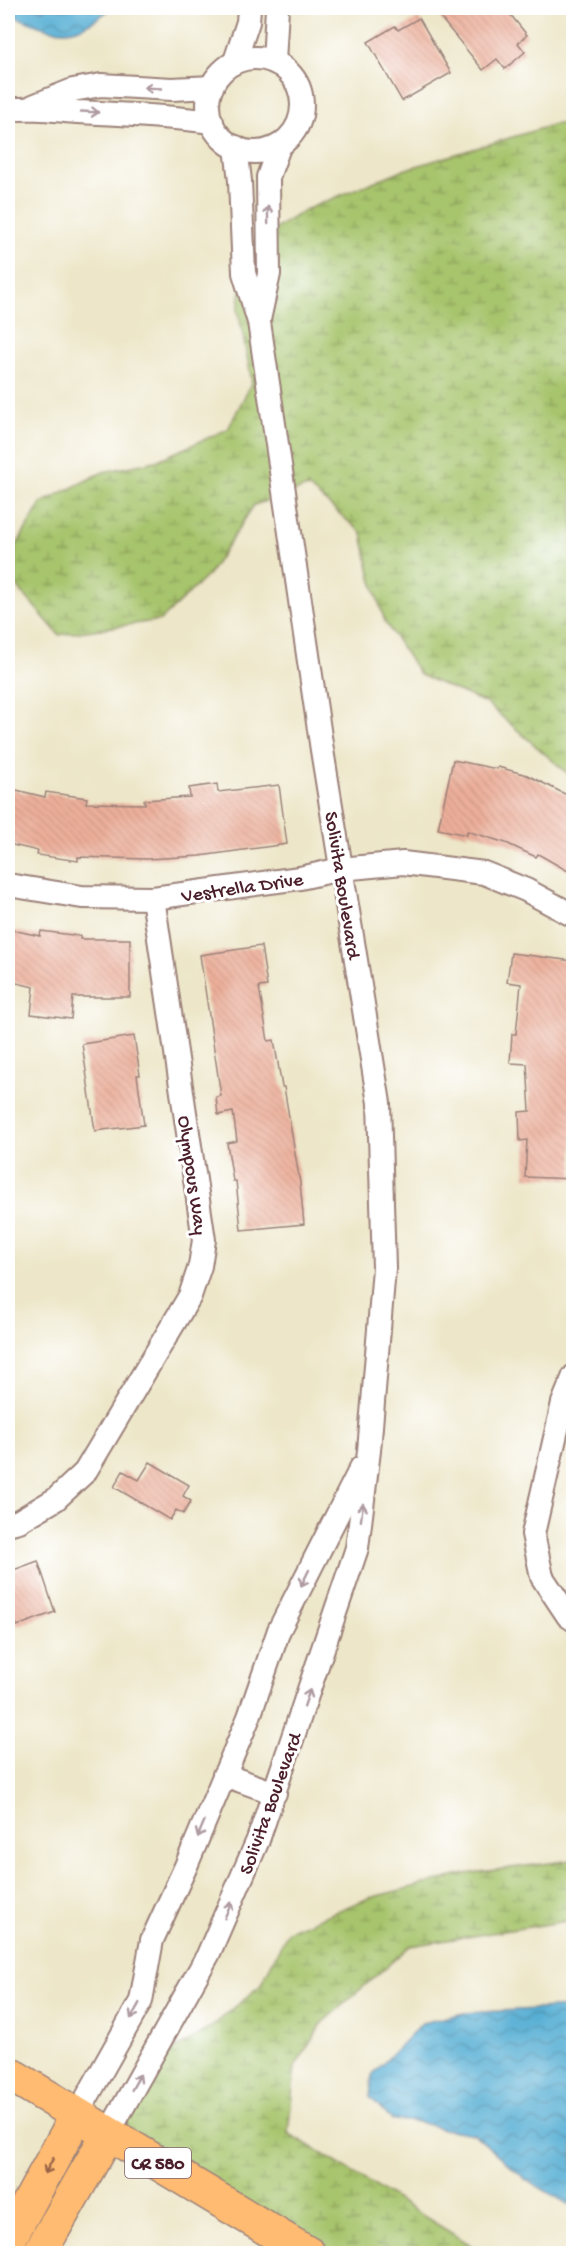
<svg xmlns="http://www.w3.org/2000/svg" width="581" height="2261" font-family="'Gochi Hand',sans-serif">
<defs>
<pattern id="wetland-marsh" width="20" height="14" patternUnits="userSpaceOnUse" patternTransform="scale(1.5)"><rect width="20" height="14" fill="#a7c56d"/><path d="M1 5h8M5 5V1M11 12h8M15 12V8" fill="none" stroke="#8a9f5a"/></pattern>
<pattern id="water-waves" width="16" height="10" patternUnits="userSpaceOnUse" patternTransform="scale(1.5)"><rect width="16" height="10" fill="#57afd4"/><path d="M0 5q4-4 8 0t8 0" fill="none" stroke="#4a8eac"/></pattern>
<pattern id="building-back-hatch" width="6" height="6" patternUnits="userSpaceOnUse" patternTransform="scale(1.5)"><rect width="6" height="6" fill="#ecaf9a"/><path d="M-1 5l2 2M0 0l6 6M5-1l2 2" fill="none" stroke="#cc9685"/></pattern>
</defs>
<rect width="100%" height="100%" fill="#fff"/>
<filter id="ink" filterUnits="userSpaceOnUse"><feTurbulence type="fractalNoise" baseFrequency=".0167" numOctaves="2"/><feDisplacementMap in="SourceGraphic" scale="12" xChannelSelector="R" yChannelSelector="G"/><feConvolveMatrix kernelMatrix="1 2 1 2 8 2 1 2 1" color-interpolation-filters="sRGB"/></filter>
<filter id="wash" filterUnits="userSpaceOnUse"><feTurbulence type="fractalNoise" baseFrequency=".008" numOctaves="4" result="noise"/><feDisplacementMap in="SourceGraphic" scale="24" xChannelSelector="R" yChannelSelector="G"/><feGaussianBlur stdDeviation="1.35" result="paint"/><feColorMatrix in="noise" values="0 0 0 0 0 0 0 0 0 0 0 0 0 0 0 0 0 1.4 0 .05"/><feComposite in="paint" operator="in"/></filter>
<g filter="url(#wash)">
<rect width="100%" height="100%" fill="#ede6c8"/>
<g fill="url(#wetland-marsh)" stroke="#78724c" stroke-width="1.5">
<polygon points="556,124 573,125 573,774 566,772 486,703 420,675 385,622 371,578 362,533 308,487 254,505 209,574 161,620 59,635 15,584 15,548 41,503 103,472 156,461 228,429 252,382 238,310 247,247 305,210 400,171"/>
<polygon points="573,1860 573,1920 410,1946 323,2022 295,2067 288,2133 484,2253 330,2253 113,2124 163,2056 210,2028 260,1986 288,1931 369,1898 465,1874"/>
</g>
<g fill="url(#water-waves)" stroke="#506780" stroke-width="1.5">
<path d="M8,8H112C85,27 73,38 39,26C29,22 19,17 8,16Z"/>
<polygon points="573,2007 573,2207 525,2179 474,2134 443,2129 419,2122 392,2120 370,2097 372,2075 422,2023 464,2013"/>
</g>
<g id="blocks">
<g fill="url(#building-back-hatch)">
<polygon points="450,8 505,8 527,35 518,43 525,52 505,69 497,59 483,70 439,16"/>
<polygon points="419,18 451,73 402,101 368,42 395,26 398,30"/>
<polygon points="453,760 497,769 498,767 527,775 573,798 573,874 538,854 536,857 506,843 467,831 467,835 438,829"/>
<polygon points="217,784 218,792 279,785 287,844 200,856 146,859 78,857 78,861 37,855 38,851 8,844 8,788 45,797 46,792 87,798 86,803 145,804 144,800 190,797 189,788"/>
<polygon points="8,929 40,936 41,931 80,936 80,939 130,939 130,997 73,997 71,1019 31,1014 34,987 8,981"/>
<polygon points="261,946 267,986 259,987 268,1041 274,1040 282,1087 284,1087 300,1183 304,1224 241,1230 236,1181 233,1181 227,1143 237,1141 233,1112 218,1115 216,1097 221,1096 200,955"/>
<polygon points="511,953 573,961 573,1179 525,1177 527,1140 520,1141 519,1112 530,1111 527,1064 510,1063 512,1034 516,1034 521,984 507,982"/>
<polygon points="134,1036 140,1075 137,1075 144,1125 95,1131 82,1044"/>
<polygon points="150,1462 189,1485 183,1496 191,1501 183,1514 176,1510 170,1520 114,1487 123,1471 139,1480"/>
<polygon points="38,1561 55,1612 17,1626 8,1598 8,1572"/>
</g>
</g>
</g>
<g filter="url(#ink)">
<use href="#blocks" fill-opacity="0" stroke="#9c827a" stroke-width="1.5"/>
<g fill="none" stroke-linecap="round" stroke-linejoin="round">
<defs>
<g id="street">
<circle cx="255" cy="105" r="47"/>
<polyline points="235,61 248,22 249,8"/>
<polyline points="274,62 277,8"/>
<polyline points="33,106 73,90 101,85 172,89 212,87"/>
<path d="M8,110C33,107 52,110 77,112C122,114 167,116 212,122"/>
<polyline points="259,320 269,274 268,177 279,147"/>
<polyline points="8,885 82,897 153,898 300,878 341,869 403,863 484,873 526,890 574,916"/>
<polyline points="574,1376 563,1403 533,1534 542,1577 568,1616 574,1620"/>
<polyline points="8,1524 19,1521 56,1499 85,1472 190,1296 200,1266 204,1240 153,898"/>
<polyline points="224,1775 275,1793"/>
<polyline points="77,2115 141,2001 152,1940 186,1866 249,1717 279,1630 361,1468"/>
<polyline points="108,2134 208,1955 258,1840 357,1548 369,1451 384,1268 379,1103 322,750 259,322 244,273 240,181 236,147"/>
</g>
<polyline id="primary" points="8,2073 309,2254"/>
<g id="highway">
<polyline points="8,2241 77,2115"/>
<polyline points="39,2254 108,2134"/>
</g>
</defs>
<use href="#street" stroke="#9c827a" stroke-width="26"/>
<use href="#primary" stroke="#9c827a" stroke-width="36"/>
<use href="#highway" stroke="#9c827a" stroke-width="36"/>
<use href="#street" stroke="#fff" stroke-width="22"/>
<use href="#primary" stroke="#ffbb71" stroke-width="33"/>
<use href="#highway" stroke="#ffbb71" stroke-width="33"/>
</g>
<defs><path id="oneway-shaft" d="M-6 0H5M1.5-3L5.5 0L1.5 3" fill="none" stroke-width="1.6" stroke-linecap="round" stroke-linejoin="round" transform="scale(1.5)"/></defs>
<g stroke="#ae9aa0">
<use href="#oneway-shaft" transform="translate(153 88) rotate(-177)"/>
<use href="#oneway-shaft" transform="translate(90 112) rotate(3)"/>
<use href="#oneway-shaft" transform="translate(268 215) rotate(-91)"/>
<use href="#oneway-shaft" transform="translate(362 1512) rotate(-83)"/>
<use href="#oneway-shaft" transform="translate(305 1578) rotate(116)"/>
<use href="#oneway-shaft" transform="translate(307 1698) rotate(-71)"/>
<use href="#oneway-shaft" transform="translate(201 1829) rotate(113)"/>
<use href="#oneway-shaft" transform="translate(228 1910) rotate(-67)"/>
<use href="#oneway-shaft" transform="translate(135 2011) rotate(119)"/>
<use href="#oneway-shaft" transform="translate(136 2082) rotate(-61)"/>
</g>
<use stroke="#9b654a" href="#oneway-shaft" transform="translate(49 2166) rotate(119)"/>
</g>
<g text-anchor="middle" stroke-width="6" stroke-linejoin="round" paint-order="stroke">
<rect fill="#fff" stroke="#80626b" stroke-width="1.5" x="125" y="2148" width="66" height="30" rx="4.5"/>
<g font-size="18" font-weight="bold" fill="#4a1f2b">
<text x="158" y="2169">CR 580</text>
</g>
<g font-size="20" fill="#4a1f2b" stroke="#fff">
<text transform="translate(344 885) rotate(81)" y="7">Solivita Boulevard</text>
<text transform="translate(242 886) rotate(-8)" y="7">Vestrella Drive</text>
<text transform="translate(194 1175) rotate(82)" y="7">Olympous Way</text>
<text transform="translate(269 1803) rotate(-70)" y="7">Solivita Boulevard</text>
</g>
</g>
<rect width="581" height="2261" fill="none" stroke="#fff" stroke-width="30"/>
</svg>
